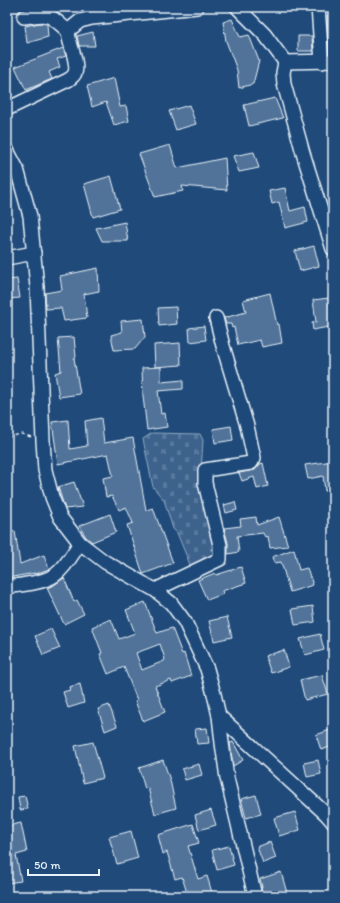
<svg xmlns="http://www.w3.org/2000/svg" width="340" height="903" font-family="Itim,sans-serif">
<defs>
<pattern id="cemetery-stones" width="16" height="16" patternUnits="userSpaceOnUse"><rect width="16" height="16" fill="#3c628c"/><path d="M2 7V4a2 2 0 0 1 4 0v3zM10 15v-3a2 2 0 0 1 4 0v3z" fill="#58799d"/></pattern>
</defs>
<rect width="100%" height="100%" fill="#1f4a7a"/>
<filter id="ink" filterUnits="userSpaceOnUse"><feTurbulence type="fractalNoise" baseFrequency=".025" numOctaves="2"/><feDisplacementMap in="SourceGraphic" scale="8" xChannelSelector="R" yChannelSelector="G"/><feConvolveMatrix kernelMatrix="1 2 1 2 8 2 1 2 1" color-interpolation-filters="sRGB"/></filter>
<g filter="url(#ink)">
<polygon fill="url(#cemetery-stones)" stroke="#92aac2" points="152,433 200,434 203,440 201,472 218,556 191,567 177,533 173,529 164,500 153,487 143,439"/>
<g fill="#517399" stroke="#e8f1f8" fill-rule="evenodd">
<polygon points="327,15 333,15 333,53 329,53"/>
<polygon points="232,19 240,37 249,35 259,61 253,84 239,88 237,70 226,41 223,22"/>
<polygon points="40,23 47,24 48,37 27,43 25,26"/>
<polygon points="93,32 95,46 79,46 77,36"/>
<polygon points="298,36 312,36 313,51 298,51"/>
<polygon points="63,48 66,56 57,59 60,67 49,72 52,79 26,90 15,67"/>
<polygon points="114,78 120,107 126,106 129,121 114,125 106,102 92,107 87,86"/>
<polygon points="275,98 283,118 249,126 244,105"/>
<polygon points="189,105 196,124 176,130 169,111"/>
<polygon points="170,145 177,168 225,158 227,190 182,186 183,191 155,197 139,154"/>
<polygon points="254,152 259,168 239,172 233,156"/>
<polygon points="111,176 120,209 93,217 84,184"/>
<polygon points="285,188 290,211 305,207 308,222 285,228 279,202 272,204 269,191"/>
<polygon points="125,222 128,241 102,241 96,228"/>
<polygon points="314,246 319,266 300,271 295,251"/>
<polygon points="98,268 99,291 84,294 87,318 64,321 61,308 46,309 45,293 62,290 60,276"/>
<polygon points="17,279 20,298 7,299 7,280"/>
<polygon points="270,293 277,325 279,324 282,343 262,347 260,340 238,345 234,327 232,328 231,324 226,324 224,318 246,312 243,300"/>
<polygon points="329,298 333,326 313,330 312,323 316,322 313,300"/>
<polygon points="176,307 177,324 159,326 158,308"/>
<polygon points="143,319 145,337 135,349 114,350 111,335 122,332 121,321"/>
<polygon points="204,326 206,340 190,342 189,328"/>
<polygon points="74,337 76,357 74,358 80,394 59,397 55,373 61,371 58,338"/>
<polygon points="180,343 181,365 155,367 154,345"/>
<polygon points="161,367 161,382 183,380 183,389 158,391 161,414 165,413 167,427 147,430 143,396 142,368"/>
<polygon points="101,418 104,443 133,438 146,510 153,508 173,563 143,574 127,525 133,523 126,507 119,510 112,496 106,497 103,478 113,476 108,454 58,464 52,422 68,420 70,449 87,446 85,421"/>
<polygon points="231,426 233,440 215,443 213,429"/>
<polygon points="333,461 333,490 325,491 323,476 308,479 305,465"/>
<polygon points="263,463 268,486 257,489 254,477 242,481 239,473 255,470 260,464"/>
<polygon points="74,482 83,507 65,509 58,487"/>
<polygon points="235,502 237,510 226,513 224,505"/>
<polygon points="110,514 116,532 92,542 86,537 79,526"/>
<polygon points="256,517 257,525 279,517 288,546 270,548 268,536 265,537 263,533 237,536 239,552 228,554 228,543 224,528 241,526 240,519"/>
<polygon points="15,531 20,564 44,555 49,569 35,574 35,573 7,578 7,533"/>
<polygon points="294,549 299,570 307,568 313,585 290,592 281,562 274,563 272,557"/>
<polygon points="241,567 246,583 222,591 223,594 207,600 198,580 215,573 216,575"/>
<polygon points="64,578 74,602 77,600 84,614 64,624 47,588 54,585"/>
<path d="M145,602L157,633L172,628L182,654L184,653L191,676L172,683L171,680L155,686L165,712L143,721L135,701L137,700L124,667L108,674L100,654L102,653L92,627L111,619L119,639L135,633L126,610ZM160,644L165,659L164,661L142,670L136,653Z"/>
<polygon points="313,606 315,622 295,625 292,609"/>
<polygon points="227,617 232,637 214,641 209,621"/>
<polygon points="51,629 60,648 43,655 35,636"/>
<polygon points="320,634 324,650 305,655 300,639"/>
<polygon points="284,650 289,667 271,673 265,656"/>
<polygon points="322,675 328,694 305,700 300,680"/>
<polygon points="80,684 84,703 68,708 63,692 70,690 69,687"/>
<polygon points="109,705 117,726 105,731 98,709"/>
<polygon points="207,728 209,743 197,744 195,729"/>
<polygon points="333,729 333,746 321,750 316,735"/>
<polygon points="93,742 103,778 83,783 75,746"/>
<polygon points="233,742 243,760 233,766 230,743"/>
<polygon points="163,760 170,780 176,808 155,814 148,788 145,789 139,768"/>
<polygon points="318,760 321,774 307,777 304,763"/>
<polygon points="199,764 202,775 185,780 182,769"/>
<polygon points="256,795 261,814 246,818 241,799"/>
<polygon points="25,796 28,809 20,810 18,797"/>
<polygon points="211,810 216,825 199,830 195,815"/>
<polygon points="295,812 300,830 279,836 274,818"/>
<polygon points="21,823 27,852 16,855 21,881 7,883 7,826"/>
<polygon points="193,824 199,843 188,846 198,879 207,876 213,896 188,896 182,877 175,879 167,852 163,854 158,835"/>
<polygon points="131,831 138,858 117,864 109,837"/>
<polygon points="270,842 276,858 263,863 257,847"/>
<polygon points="229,846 234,865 217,870 212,850"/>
<polygon points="281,872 287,893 277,896 263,896 261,887 262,887 260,879"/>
</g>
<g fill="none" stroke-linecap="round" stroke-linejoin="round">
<defs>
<g id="minor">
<polyline points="237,7 265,35 285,62 283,73 284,84 303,153 333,249"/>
<polyline points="318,7 322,62"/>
<path d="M24,17C51,13 48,14 68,31"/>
<polyline points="285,62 333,61"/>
<path d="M7,109L68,80C71,78 74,76 75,73C79,62 68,43 68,31L80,21L92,18L197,7"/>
<polyline points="7,150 17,169 30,216 37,287 43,441 45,470 52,497 60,517 80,543 105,562 155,590 171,603 185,622 207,669 214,694 219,716 222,743 227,778 255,896"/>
<polyline points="7,258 34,253"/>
<path d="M7,587C21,585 44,583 55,575C66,567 73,553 80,543"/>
<polyline points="155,590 220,559 220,545 205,483 205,470 251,463 254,458 247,426 223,346 216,318"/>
<polyline points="219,716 326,814 333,822"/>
</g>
</defs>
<use href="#minor" stroke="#e8f1f8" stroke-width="16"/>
<polyline stroke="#e8f1f8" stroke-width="1.5" stroke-dasharray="4 3" stroke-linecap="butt" points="7,437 22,434 31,437"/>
<use href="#minor" stroke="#1f4a7a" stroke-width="13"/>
</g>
</g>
<rect width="340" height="903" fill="none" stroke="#1f4a7a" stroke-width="24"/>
<rect x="12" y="12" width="316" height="879" fill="none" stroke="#e8f1f8" stroke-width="1.5" filter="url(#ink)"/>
<path d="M28 869v6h71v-6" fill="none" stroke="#e8f1f8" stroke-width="2"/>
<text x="34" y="869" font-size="12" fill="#e8f1f8" stroke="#1f4a7a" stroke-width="3" paint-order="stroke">50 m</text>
</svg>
